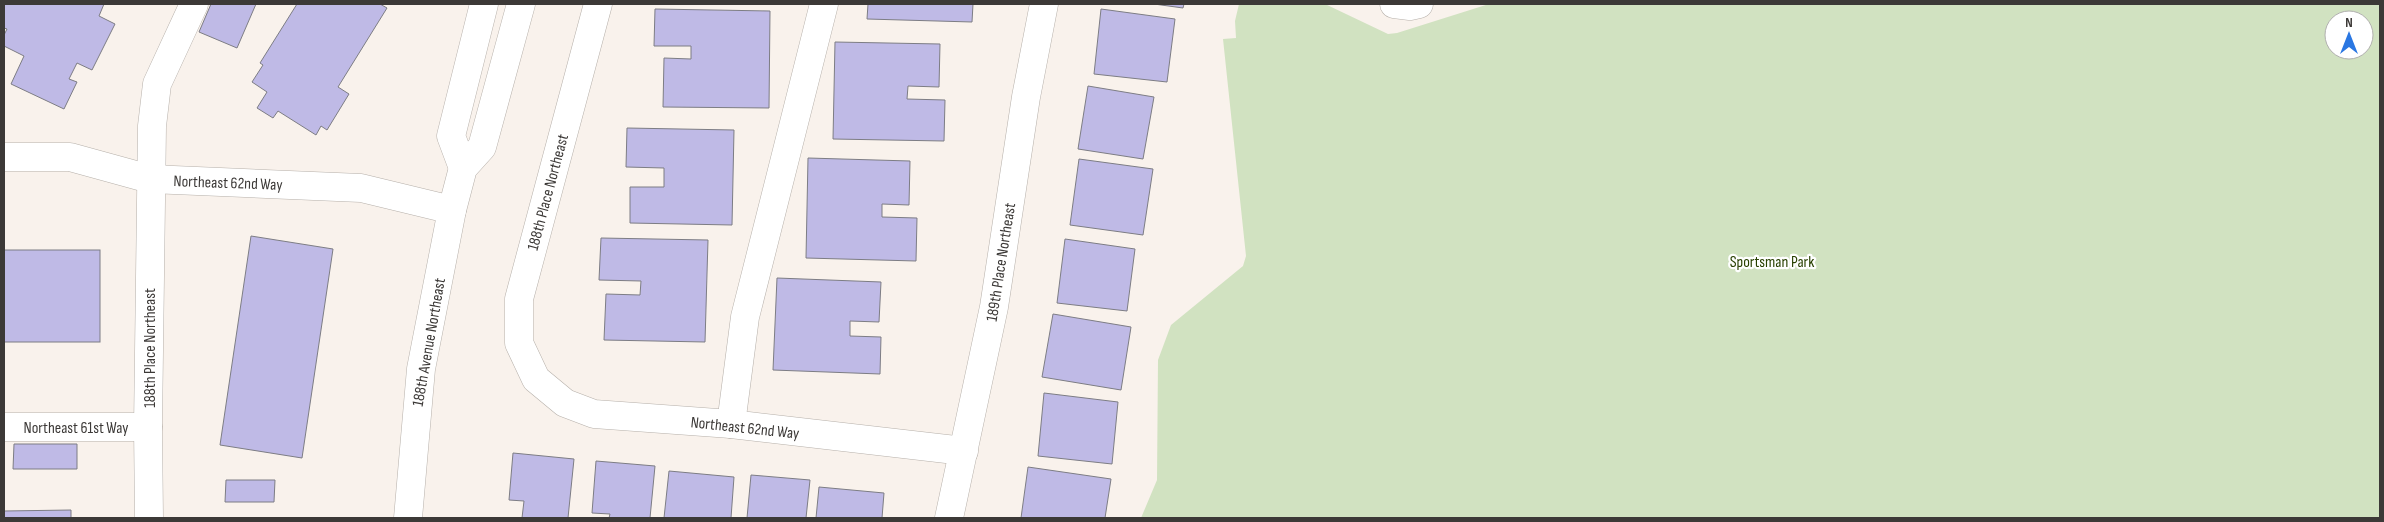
<svg xmlns="http://www.w3.org/2000/svg" width="2384" height="522" font-family="'Sofia Sans Condensed',sans-serif">
<rect width="100%" height="100%" fill="#f9f2ec"/>
<path fill="#d1e2c1" fill-rule="evenodd" d="M1239,4H1325L1388,34L1397,33L1489,4H2380V518H1141L1157,480L1158,360L1171,325L1243,266L1246,256L1223,39L1236,38L1235,21ZM2334,20H2364V50H2334Z"/>
<g fill="#bfbae6" stroke="#7d7d84">
<polygon points="4,4 104,4 99,16 115,24 92,70 77,63 69,79 77,82 64,109 11,84 24,56 4,46 4,35 7,29 4,28"/>
<polygon points="211,4 256,4 237,48 199,32"/>
<polygon points="297,4 380,4 387,8 338,87 349,94 327,130 321,126 316,135 278,111 273,118 257,108 267,92 252,82 263,65 260,63"/>
<polygon points="868,4 973,4 972,22 867,19"/>
<polygon points="1154,4 1184,4 1183,8"/>
<polygon points="655,9 770,11 769,108 663,107 664,58 691,59 691,46 654,46"/>
<polygon points="1101,9 1175,19 1167,82 1094,74"/>
<polygon points="835,42 940,44 939,87 908,86 907,99 945,100 944,141 833,139"/>
<polygon points="1088,86 1154,97 1143,159 1078,149"/>
<polygon points="627,128 734,130 732,225 630,223 630,187 664,187 664,168 626,167"/>
<polygon points="808,158 910,161 909,205 882,204 882,217 917,218 916,261 806,258"/>
<polygon points="1079,159 1153,169 1143,235 1070,225"/>
<polygon points="251,236 333,249 302,458 220,445"/>
<polygon points="601,238 708,240 705,342 604,340 606,294 640,295 641,281 599,280"/>
<polygon points="1065,239 1135,249 1127,311 1057,303"/>
<rect x="4" y="250" width="96" height="92"/>
<polygon points="777,278 881,282 879,322 850,321 850,336 881,337 880,374 773,370"/>
<polygon points="1053,314 1131,327 1121,390 1042,377"/>
<polygon points="1044,393 1118,402 1112,464 1038,456"/>
<polygon points="14,444 77,444 77,469 13,469"/>
<polygon points="513,453 574,459 568,518 522,518 524,501 509,500"/>
<polygon points="596,461 655,466 650,518 609,518 610,514 592,513"/>
<polygon points="1028,467 1111,479 1105,518 1021,518"/>
<polygon points="669,471 734,477 731,518 664,518"/>
<polygon points="751,475 810,480 806,518 747,518"/>
<polygon points="226,480 275,480 274,502 225,502"/>
<polygon points="819,487 884,493 882,518 816,518"/>
<polygon points="71,510 71,518 4,518 4,511"/>
</g>
<g fill="none" stroke-linecap="round" stroke-linejoin="round">
<defs>
<g id="minor">
<polyline points="598,4 519,299 519,343 536,379 565,403 594,414 731,424 964,451"/>
<polyline points="1394,4 1410,6 1419,4"/>
<polyline points="4,157 70,157 150,179 361,188 452,210"/>
<polyline points="463,168 451,136 484,4"/>
<polyline points="731,424 745,317 824,4"/>
<polyline points="4,427 148,427"/>
<polyline points="149,518 148,427 152,126 157,84 194,4"/>
<polyline points="408,518 421,369 452,210 463,168 482,147 521,4"/>
<polyline points="949,518 994,307 1026,97 1044,4"/>
</g>
</defs>
<use href="#minor" stroke="#b6b0aa" stroke-width="29"/>
<use href="#minor" stroke="#fff" stroke-width="28"/>
</g>
<g text-anchor="middle" stroke-width="4.5" stroke-linejoin="round" paint-order="stroke">
<g font-size="16" fill="#3c3937" stroke="#fff">
<text transform="translate(228 182) rotate(2)" y="6">Northeast 62nd Way</text>
<text transform="translate(547 192) rotate(-75)" y="6">188th Place Northeast</text>
<text transform="translate(1000 262) rotate(-81)" y="6">189th Place Northeast</text>
<text transform="translate(428 342) rotate(-80)" y="6">188th Avenue Northeast</text>
<text transform="translate(149 348) rotate(-90)" y="6">188th Place Northeast</text>
<text x="76" y="433">Northeast 61st Way</text>
<text transform="translate(745 427) rotate(6)" y="6">Northeast 62nd Way</text>
</g>
<g font-size="16" fill="#284000" stroke="#fff">
<text x="1772" y="267">Sportsman Park</text>
</g>
</g>
<rect width="2384" height="522" fill="none" stroke="#3c3937" stroke-width="10"/>
<g transform="translate(2349 35)"><circle r="24" fill="#ffffff" stroke="#b1b0af"/>
<path d="M0-4L9 19L0 12L-9 19Z" fill="#2a77e2"/>
<text y="-8" font-size="14" font-weight="bold" text-anchor="middle" fill="#3c3937">N</text>
</g>
</svg>
